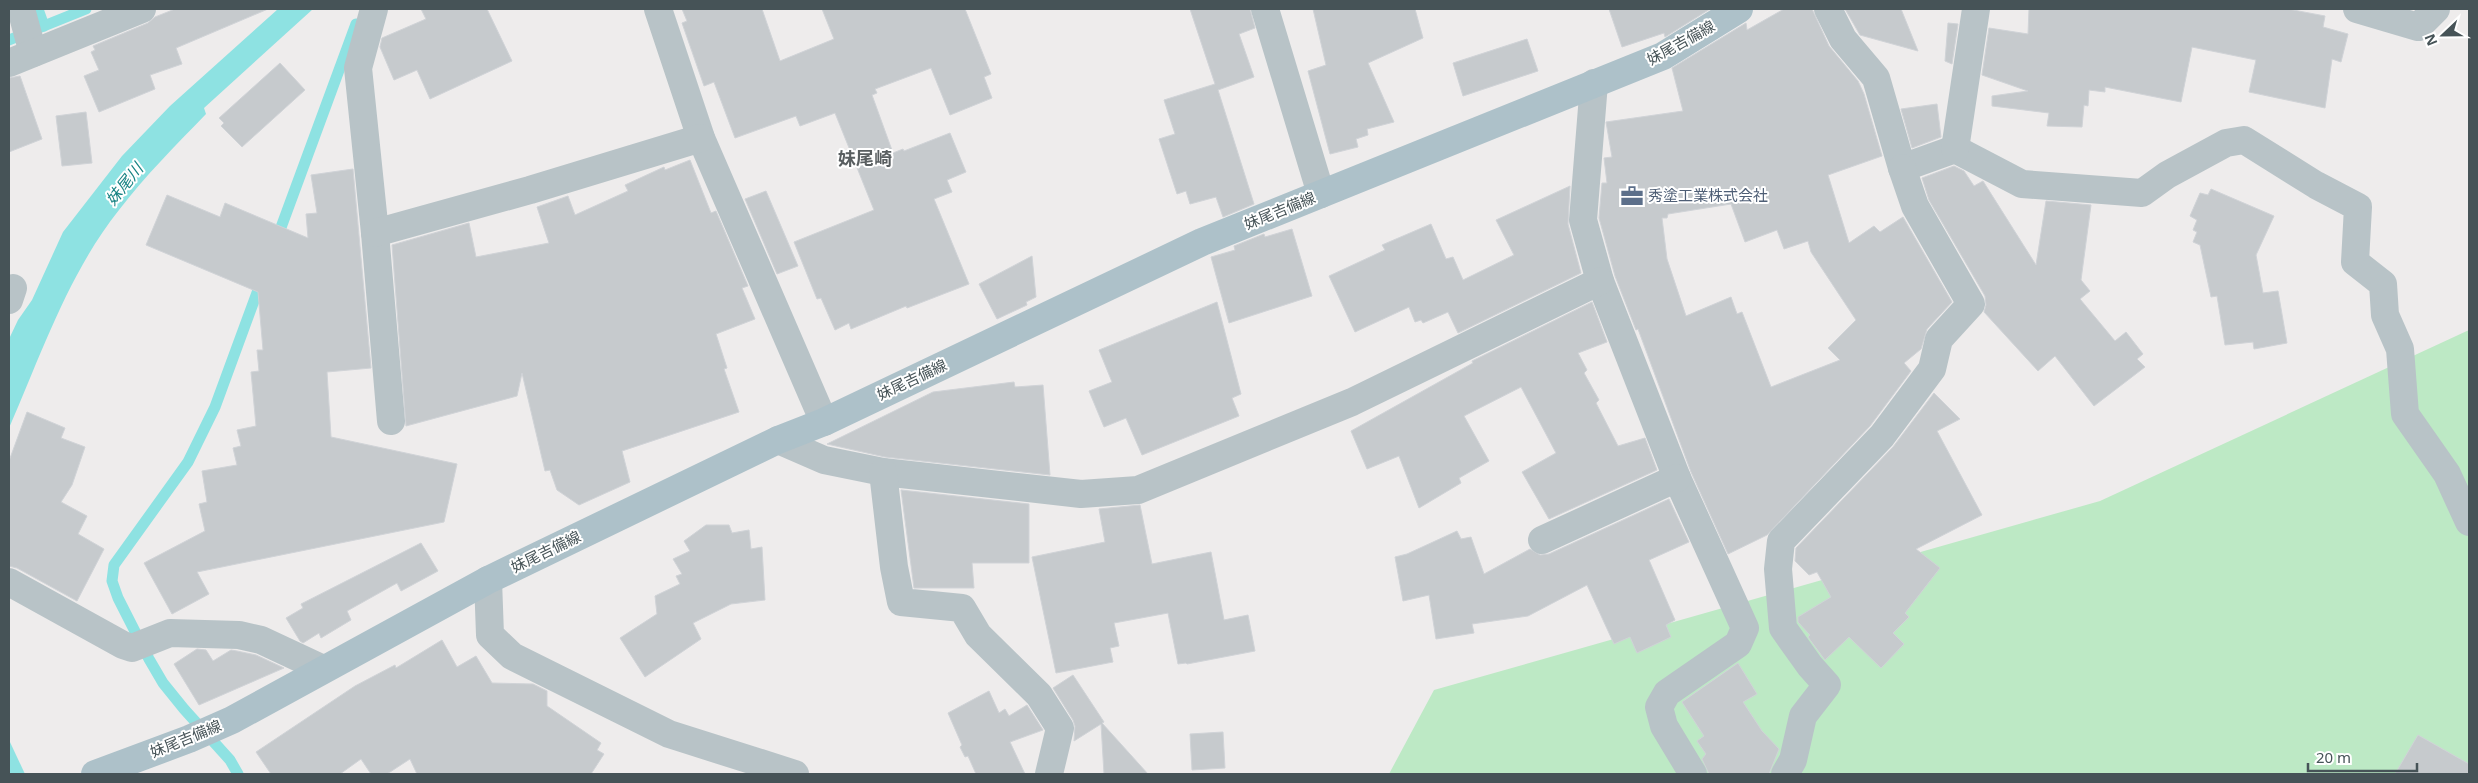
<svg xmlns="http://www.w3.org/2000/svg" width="2478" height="783" font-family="'Noto Sans','Noto Sans JP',sans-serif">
<rect width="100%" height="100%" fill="#eeecec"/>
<polygon fill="#bde9c5" points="2469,330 2469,774 1389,774 1434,690 2100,501"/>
<g fill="#8ee2e2">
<path d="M278,9H313L204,108L206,114C176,145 145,176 119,210C68,274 41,355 9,428V339L18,320L32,300L63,232L122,156L170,106Z"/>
<polygon points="9,740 25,774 9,774"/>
</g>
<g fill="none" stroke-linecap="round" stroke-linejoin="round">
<g stroke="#8ee2e2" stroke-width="11">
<polyline points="38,9 44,26"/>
<polyline points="9,40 86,9"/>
<polyline points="276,241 356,24"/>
<polyline points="238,774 230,760 184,709 163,683 149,659 118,598 112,581 114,565 188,462 215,407 262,279"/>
</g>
</g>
<g fill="#c6cacd" stroke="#d0d3d7" fill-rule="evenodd">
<polygon points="175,9 268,9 176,48 182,64 150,75 155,89 99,112 84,76 99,70 91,52 95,50 93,46 148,23 155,17"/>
<polygon points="421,9 487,9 512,61 430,99 417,70 394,80 380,47 382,38 426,19"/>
<polygon points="682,9 762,9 780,61 834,39 822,9 965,9 991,74 984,77 992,98 950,115 931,68 875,89 877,93 872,95 893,153 903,149 904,151 950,133 966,172 947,180 952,192 934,199 969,284 907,308 906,306 851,329 849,323 835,330 821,298 817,299 794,242 874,210 835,113 800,126 796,116 735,138 714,82 704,86 682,23 687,21"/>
<polygon points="1190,9 1250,9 1255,28 1239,34 1254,77 1218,90 1254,204 1223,217 1216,197 1190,204 1186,191 1177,194 1159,139 1175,134 1164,100 1215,84"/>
<polygon points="1313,9 1415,9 1423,38 1368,63 1394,122 1367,129 1368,135 1356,139 1358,147 1330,154 1308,71 1326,65"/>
<polygon points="1609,9 1710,9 1665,37 1664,33 1622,47"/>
<path d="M1784,9H1812L1829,46L1858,81L1864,94L1882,156L1828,175L1849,243L1874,226L1880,232L1903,217L1952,302L1927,329L1921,349L1904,363L1911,371L1870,426L1767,535L1728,554L1691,472L1638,329L1636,330L1615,276L1599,218L1602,183H1607L1604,158L1612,157L1606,122L1683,111L1672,68L1746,23L1747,30ZM1731,204L1745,242L1777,230L1784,249L1808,241L1811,252L1856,320L1828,348L1840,360L1771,387L1742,312L1737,314L1731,297L1686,316L1667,259L1662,218H1667L1668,214Z"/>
<polygon points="1845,9 1901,9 1918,51 1860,35"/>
<polygon points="2029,9 2288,9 2325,16 2323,27 2348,34 2341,62 2332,59 2325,108 2249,92 2256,60 2192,47 2181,102 2105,87 2105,92 2089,90 2088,106 2084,105 2082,127 2047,126 2049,113 1992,106 1992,96 2028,91 1982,75 1989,28 2028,34"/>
<polygon points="1948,23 1958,24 1952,64 1945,61"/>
<polygon points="1527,39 1538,71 1463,96 1453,63"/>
<polygon points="280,63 305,90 242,147 221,126 224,123 219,118"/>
<polygon points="20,76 42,139 9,152 9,78"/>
<polygon points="1937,104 1941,137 1912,148 1901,109"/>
<polygon points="86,112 92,163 62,166 56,116"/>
<polygon points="690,160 711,213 716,211 748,286 742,288 755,319 716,334 727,368 724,369 739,412 622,451 630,482 579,505 557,490 550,470 545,471 522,373 517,396 406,426 392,245 469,223 476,257 549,243 537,207 568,196 575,215 628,191 625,185 664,167 665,170"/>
<polygon points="1954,166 1964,171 1974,186 1983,181 2036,265 2046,201 2091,205 2081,280 2090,291 2080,299 2115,341 2126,332 2143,354 2137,359 2145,367 2094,406 2055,356 2038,371 1984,312 1986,305 1985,296 1929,200 1922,178"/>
<polygon points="353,169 371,368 327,372 331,437 457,464 444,522 197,572 209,594 172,614 144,563 205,531 199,504 207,502 202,471 237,465 233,448 241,446 237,430 256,426 251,372 259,371 257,350 263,350 258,292 146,245 167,195 220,217 225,203 308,238 306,214 317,213 311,175"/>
<polygon points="1570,186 1568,224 1581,273 1458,333 1448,312 1423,323 1421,320 1415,322 1409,307 1355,332 1329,276 1385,250 1382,245 1431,224 1446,259 1453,257 1463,280 1514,255 1496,220"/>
<polygon points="2211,189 2274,216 2256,255 2263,293 2278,291 2287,343 2254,349 2253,342 2225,345 2217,296 2211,297 2200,245 2193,242 2197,232 2193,230 2197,220 2190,216 2200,193 2208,195"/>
<polygon points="766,191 798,266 777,274 745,199"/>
<polygon points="1292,229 1312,296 1229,323 1211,257 1235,250 1234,246 1264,234 1265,237"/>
<polygon points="1032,256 1036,297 1026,302 1027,305 997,319 979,284"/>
<polygon points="1217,302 1241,394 1232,398 1239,416 1142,455 1126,418 1104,427 1089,391 1112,382 1099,350"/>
<polygon points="1592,302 1607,342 1578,353 1587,370 1584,373 1599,400 1596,403 1618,446 1645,438 1657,470 1549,519 1522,472 1556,453 1521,387 1464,416 1489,461 1459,478 1461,483 1419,508 1399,456 1367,469 1351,431 1473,363 1472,361"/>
<polygon points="1014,382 1015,387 1043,385 1050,475 885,457 827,444 933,392"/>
<polygon points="1934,393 1960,419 1937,431 1982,515 1916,549 1940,568 1905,613 1909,617 1893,633 1904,644 1881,668 1849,637 1825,660 1808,637 1810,635 1798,622 1798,617 1831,597 1817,572 1809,575 1795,561 1796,548 1893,447"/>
<polygon points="27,412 65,428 61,438 85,447 72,485 61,502 87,516 78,534 104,549 77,601 17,568 9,566 9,461"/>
<polygon points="901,490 1029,504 1029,563 972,563 974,588 914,588"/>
<polygon points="1669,499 1689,542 1649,560 1675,620 1666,625 1671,637 1637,653 1630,637 1614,644 1587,585 1528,616 1472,624 1474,633 1436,639 1429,595 1403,601 1395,557 1407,554 1457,531 1461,539 1471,537 1484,574 1530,549 1540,555 1549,554"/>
<polygon points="1140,505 1152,564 1211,552 1224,620 1248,615 1255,651 1187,664 1186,663 1178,664 1168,613 1114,623 1119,646 1110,648 1113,662 1056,673 1032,557 1105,542 1099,509"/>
<polygon points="706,525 729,525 732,533 749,530 751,549 762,547 765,600 731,604 693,623 701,639 645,677 620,638 657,614 655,596 680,584 676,576 682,574 673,559 690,551 684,541"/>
<polygon points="421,543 438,571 401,591 397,583 347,611 351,620 321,638 319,633 303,643 300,641 286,618 303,608 301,604"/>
<polygon points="442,640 457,667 476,656 492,683 533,684 547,691 547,706 601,743 597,750 604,754 591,774 417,774 410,759 387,774 371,774 361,759 340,774 271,774 256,752 355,686 395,665 396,668"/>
<polygon points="197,649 206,650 213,661 231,650 237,651 256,655 284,668 199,705 174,664"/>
<polygon points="1738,663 1757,694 1743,702 1762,731 1779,749 1769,774 1709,774 1702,759 1706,754 1697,741 1704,736 1682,702"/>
<polygon points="1073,675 1104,722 1102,723 1148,774 1104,774 1101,724 1074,741 1075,726 1073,720 1053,688"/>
<polygon points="989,691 999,713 1005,709 1009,716 1027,705 1043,730 1010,742 1025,774 976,774 968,756 965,757 960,747 962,745 948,713"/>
<polygon points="1223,732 1225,768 1192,770 1190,734"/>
<polygon points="2418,735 2469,764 2469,774 2395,774"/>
</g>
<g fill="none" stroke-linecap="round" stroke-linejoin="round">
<g stroke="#b8c3c7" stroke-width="28">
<polyline points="21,9 33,53"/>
<polyline points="374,9 358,68 375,233 391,421"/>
<polyline points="658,9 701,138 824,422"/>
<polyline points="1265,9 1321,194"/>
<polyline points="1828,9 1843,39 1876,78 1902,168 1955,149 2022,184 2142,193 2167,175 2226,143 2244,140 2316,185 2358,207 2355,262 2383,284 2385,315 2400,349 2405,414 2447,474 2469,522"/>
<polyline points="2357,9 2418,27 2436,9"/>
<polyline points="9,63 142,9"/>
<polyline points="1594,83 1583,220 1600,281 1677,478 1745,628 1738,644 1667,693 1659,707 1664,726 1693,774"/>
<polyline points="1955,149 1976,9"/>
<polyline points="375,233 530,190 701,138"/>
<polyline points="9,300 13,288"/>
<polyline points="778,440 824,460 883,472 1081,494 1138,490 1352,402 1600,281"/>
<polyline points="883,472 894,567 901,602 962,608 978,635 1039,695 1060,728 1049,774"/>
<polyline points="1542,540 1677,478"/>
<polyline points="488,580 490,635 512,656 669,734 795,774"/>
<polyline points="9,582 123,645 132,648 170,633 239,635 261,640 323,669"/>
<polyline points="1785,774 1793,760 1803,716 1827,685 1810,666 1783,628 1778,569 1781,541 1882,436 1932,369 1939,339 1971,304 1915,206 1902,168"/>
</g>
<polyline stroke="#adc1c9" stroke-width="28" points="95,774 189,739 232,720 488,580 778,440 824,422 1202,242 1663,56 1739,9"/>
</g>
<defs>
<symbol id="office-bare" viewBox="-9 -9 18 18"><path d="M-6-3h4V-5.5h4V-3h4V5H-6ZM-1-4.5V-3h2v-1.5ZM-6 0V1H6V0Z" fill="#5c6f8a" stroke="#fff" stroke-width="2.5" paint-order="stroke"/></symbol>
</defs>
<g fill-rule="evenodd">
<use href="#office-bare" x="1616" y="180" width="32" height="32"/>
</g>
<g text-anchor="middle" stroke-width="4" stroke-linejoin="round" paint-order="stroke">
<g font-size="15" fill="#465357" stroke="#fff">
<text transform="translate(1681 43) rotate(-29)" y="5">妹尾吉備線</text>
<text transform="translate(1280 211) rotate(-22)" y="5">妹尾吉備線</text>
<text transform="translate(912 380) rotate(-25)" y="5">妹尾吉備線</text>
<text transform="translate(546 552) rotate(-26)" y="5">妹尾吉備線</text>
<text transform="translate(186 739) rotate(-22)" y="5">妹尾吉備線</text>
</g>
<g font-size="15" fill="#4e5e75" stroke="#fff" text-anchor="start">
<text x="1648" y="201">秀塗工業株式会社</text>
</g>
<g font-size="16" font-style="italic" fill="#188383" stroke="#fff">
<text transform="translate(124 184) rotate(-51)" y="6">妹尾川</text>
</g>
<g font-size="18" font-weight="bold" fill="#595e60" stroke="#fff">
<text x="865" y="165">妹尾崎</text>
</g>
</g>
<rect width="2478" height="783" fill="none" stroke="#465357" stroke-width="20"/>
<g transform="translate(2443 35) rotate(248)" stroke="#ffffff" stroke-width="4" paint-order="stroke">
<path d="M0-4L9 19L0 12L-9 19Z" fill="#465357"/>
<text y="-8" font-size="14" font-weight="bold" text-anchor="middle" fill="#465357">N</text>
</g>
<path d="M2308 763v8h109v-8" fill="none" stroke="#465357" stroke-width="2.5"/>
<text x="2316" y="763" font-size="15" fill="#465357" stroke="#ffffff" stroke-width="4" paint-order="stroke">20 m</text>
</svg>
